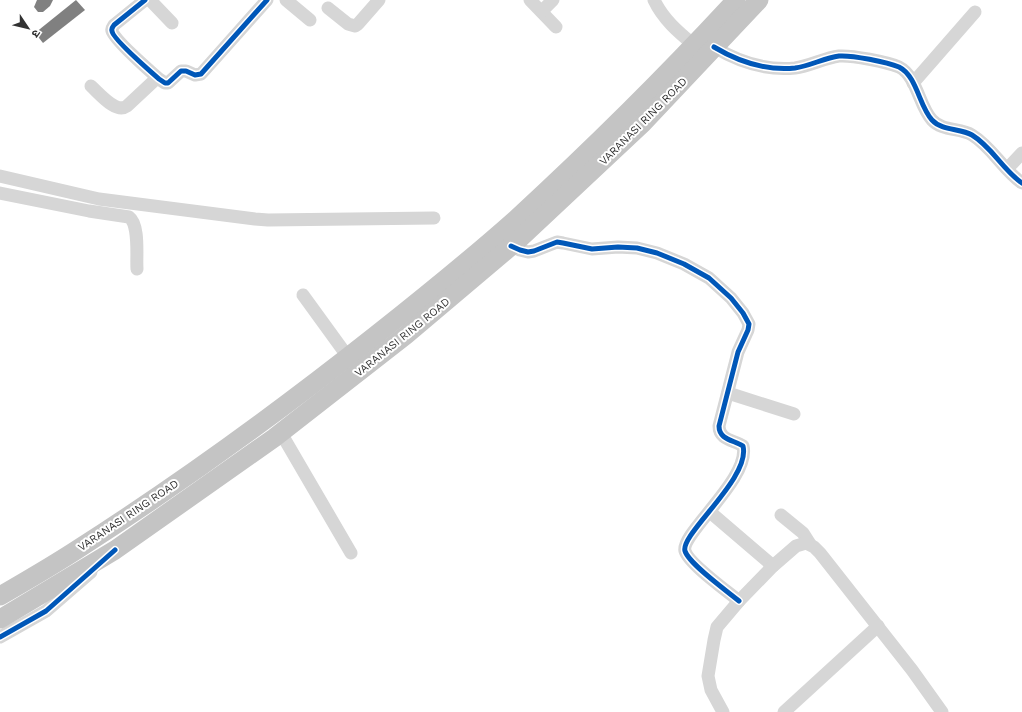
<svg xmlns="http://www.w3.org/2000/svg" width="1022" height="712" font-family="'Work Sans','Noto Sans Devanagari',sans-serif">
<rect width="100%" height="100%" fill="#fff"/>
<g fill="#808080">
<polygon points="37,0 53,0 50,6 43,12 38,12 34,7"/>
<polygon points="76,0 85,10 43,43 35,33"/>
</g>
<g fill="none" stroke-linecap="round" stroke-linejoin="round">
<g stroke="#d6d6d6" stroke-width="13">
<path d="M145,0L114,25C113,27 111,28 112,31C112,38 151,72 159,79L165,83H168L181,71H186L195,75L201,74L267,0"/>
<polyline points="150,0 172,23"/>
<polyline points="286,0 310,20"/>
<polyline points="530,0 556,27"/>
<path d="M654,0C663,19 678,32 694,45"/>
<polyline points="328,8 348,24 355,26 358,24 379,0"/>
<polyline points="542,11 553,0"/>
<path d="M714,47C739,62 765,71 795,68C810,66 824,58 839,56C852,55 887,62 899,67C917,76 919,106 932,120C942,131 960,128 972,135C992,147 1003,170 1022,183"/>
<polyline points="913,83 975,12"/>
<path d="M91,86C100,94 116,114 127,106L157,78"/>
<polyline points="1007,169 1022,153"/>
<polyline points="0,176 99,199 255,219 268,220 434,218"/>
<path d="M0,193L89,211L129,217C140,225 136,257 137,269"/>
<path d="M511,246L520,250L528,252L534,251L557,242L563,243L592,249L618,247L637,248L657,253L684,264L709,278L731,298L743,313L749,324L748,330L738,352L719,426C719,440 734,440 743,446C751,478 680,534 685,551C689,564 727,591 739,601"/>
<polyline points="303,295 348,357"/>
<polyline points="728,393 794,414"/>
<polyline points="281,433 351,553"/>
<polyline points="710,512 773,566"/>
<polyline points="781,515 803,533 810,544"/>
<polyline points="0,637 46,611 91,572"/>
<polyline points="723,712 711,690 708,676 714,640 717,627 739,601 773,566 796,546 806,543 814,547 820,553 912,670 942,712"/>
<polyline points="784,712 878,626"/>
</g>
<g stroke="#c4c4c4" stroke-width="19">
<path d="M0,596C26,581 52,566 78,549C181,483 280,411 376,335C424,297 471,259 516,219C592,149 666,76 736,0"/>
<polyline points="0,619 115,550 274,438 406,335 516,242 643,123 759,0"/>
</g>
<defs>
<g id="cycleway">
<path d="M145,0L114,25C113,27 111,28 112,31C112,38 151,72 159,79L165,83H168L181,71H186L195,75L201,74L267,0"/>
<path d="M714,47C739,62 765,71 795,68C810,66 824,58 839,56C852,55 887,62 899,67C917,76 919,106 932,120C942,131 960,128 972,135C992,147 1003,170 1022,183"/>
<path d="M511,246L520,250L528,252L534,251L557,242L563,243L592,249L618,247L637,248L657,253L684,264L709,278L731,298L743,313L749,324L748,330L738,352L719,426C719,440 734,440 743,446C751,478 680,534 685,551C689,564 727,591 739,601"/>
<polyline points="0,637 46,611 115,550"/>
</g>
</defs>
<use href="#cycleway" stroke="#fff" stroke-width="8"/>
<use href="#cycleway" stroke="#0057b8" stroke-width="5"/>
</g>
<g text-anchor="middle" stroke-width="4" stroke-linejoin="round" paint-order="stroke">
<g font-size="11" fill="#323232" stroke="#fff">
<text transform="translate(643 121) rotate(-45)" y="4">VARANASI RING ROAD</text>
<text transform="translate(402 337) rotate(-39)" y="4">VARANASI RING ROAD</text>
<text transform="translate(128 515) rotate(-34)" y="4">VARANASI RING ROAD</text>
</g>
</g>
<g transform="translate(28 28) rotate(125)" stroke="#ffffff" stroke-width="3" paint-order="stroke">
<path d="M0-3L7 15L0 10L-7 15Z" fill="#323232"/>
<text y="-6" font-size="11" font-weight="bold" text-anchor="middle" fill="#323232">उ</text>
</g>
</svg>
